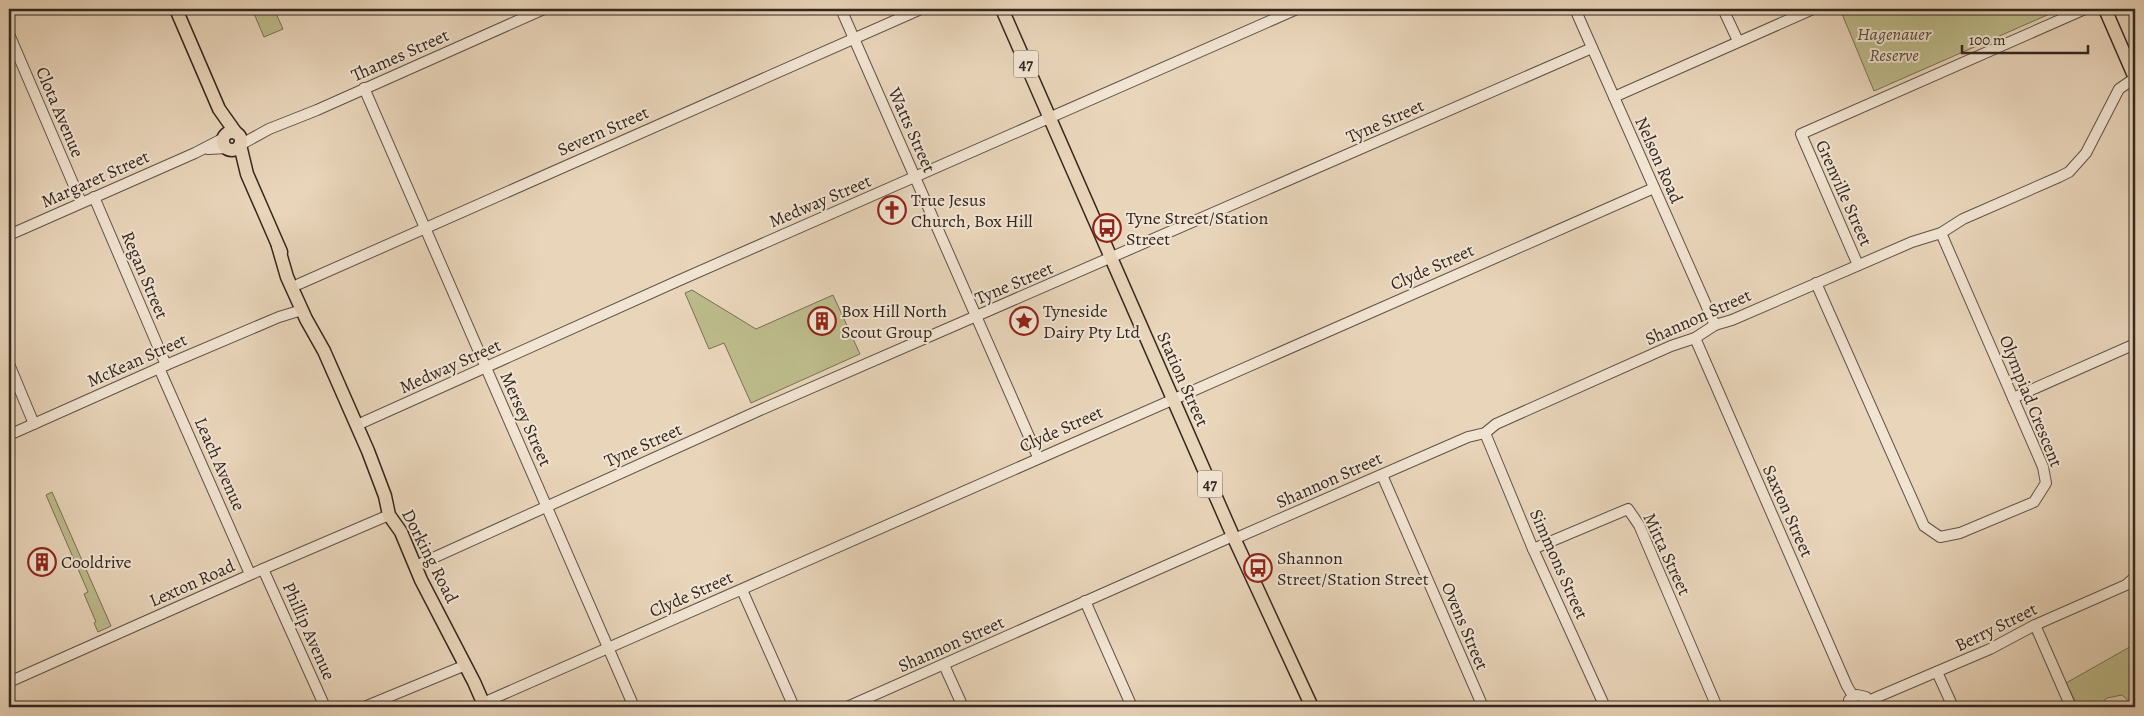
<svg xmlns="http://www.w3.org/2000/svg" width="2144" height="716" font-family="Alegreya,serif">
<rect width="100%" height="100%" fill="#e9d5ba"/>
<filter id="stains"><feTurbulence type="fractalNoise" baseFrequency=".004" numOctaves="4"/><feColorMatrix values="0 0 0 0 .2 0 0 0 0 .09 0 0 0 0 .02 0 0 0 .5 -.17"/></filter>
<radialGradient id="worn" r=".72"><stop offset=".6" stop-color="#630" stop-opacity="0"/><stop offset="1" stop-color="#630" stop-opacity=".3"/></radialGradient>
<g fill="#bdbb8b" stroke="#787156">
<polygon points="252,9 274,9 283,29 264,37"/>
<polygon points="1840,9 2061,9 1874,91"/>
<polygon points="692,290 756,329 833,295 860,354 751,403 724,343 709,349 685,293"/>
<polygon points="52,492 111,626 98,632 94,623 96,622 84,594 88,592 46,495"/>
<polygon points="2135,644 2135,703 2133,705 2122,695 2107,698 2097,707 2078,707 2066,683"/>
</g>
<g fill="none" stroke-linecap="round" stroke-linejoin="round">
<defs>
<g id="minor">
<polyline points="841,9 1038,457"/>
<polyline points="1575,9 1715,325"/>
<polyline points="1723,9 1738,41"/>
<polyline points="9,34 81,202"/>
<polyline points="364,88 634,707"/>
<polyline points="1614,97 1813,9"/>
<polyline points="240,145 269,129 317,110 544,9"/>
<polyline points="208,149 227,148"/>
<polyline points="94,197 166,365"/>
<polyline points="9,235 195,153 224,138"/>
<polyline points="1858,265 1801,134 2085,9"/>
<polyline points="1816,283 1924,526 1940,537 1960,533 2034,502 2046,483 2043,467 1941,233"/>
<polyline points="299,284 921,9"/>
<polyline points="1695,338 1847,686 1853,696"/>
<polyline points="9,364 34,424"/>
<polyline points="159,368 250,574"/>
<polyline points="2013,398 2135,344"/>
<polyline points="357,425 680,280 1297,9"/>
<polyline points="1485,433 1533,549 1605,707"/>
<polyline points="9,435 166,365 279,317 302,310"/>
<polyline points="1382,475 1483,707"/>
<polyline points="1234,539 1468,437 1485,433 1496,424 1671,346 1695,338 1715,325 1732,320 1912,242 1941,233 1963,219 2059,177 2069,172 2086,153 2119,89 2135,78"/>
<polyline points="1533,549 1628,509 1639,525 1717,707"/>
<polyline points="422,563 758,411 1592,48"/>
<polyline points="263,569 325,707"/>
<polyline points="742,590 794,707"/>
<polyline points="1085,601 1132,707"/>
<polyline points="2035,625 2071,707"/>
<polyline points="944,665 963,707"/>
<polyline points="1937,672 1953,707"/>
<polyline points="9,682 263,569 389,515"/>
<polyline points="1868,701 1990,649 2035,625 2126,585 2135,577"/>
<polyline points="483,703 1654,188"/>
<polyline points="364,707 461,667"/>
<polyline points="847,707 1233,536"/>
<polyline points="1848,707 1849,700 1857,695 1866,697 1869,706"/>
</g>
<g id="major">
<polyline points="176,9 219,109 236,133"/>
<polyline points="1002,9 1233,536 1312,707"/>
<polyline points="2105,9 2135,78"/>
<circle cx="232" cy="141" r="9"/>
<polyline points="240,145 247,174 281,252"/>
<polyline points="278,246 287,277 306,319 324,351 368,451 385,496 389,515 401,532 421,580 474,682 485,707"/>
</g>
</defs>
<use href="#minor" stroke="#605246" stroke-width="12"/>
<use href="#major" stroke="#332720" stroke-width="15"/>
<use href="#minor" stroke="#f1e4d2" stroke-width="10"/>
<use href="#major" stroke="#e9d5ba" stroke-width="12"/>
</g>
<defs>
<symbol id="church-ring" viewBox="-11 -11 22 22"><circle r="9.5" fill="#f1e4d2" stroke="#8f2418" stroke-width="1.5"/><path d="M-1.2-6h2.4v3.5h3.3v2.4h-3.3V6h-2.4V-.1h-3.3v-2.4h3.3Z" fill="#8f2418"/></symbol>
<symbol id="bus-ring" viewBox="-11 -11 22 22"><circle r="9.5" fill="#f1e4d2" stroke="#8f2418" stroke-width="1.5"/><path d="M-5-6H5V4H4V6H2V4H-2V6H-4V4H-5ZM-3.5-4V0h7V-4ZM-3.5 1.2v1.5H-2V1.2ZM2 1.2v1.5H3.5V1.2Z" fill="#8f2418"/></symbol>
<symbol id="building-ring" viewBox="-11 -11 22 22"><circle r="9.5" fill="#f1e4d2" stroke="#8f2418" stroke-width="1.5"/><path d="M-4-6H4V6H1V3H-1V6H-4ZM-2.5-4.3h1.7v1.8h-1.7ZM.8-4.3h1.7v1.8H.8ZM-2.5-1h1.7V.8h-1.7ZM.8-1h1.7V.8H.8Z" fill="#8f2418"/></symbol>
<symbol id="sight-ring" viewBox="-11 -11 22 22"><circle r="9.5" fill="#f1e4d2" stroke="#8f2418" stroke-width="1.5"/><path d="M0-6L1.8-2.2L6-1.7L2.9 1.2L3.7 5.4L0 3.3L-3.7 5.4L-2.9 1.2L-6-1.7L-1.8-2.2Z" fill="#8f2418"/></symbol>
</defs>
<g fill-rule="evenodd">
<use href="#church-ring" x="876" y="194" width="32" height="32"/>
<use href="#bus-ring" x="1091" y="212" width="32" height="32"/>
<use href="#building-ring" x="806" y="305" width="32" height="32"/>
<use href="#sight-ring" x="1008" y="305" width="32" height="32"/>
<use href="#building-ring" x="26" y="546" width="32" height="32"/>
<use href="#bus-ring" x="1242" y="552" width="32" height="32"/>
</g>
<g text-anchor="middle" stroke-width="4" stroke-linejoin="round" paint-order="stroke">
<g fill="#f1e4d2" stroke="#6c6055" stroke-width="1">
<rect x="1013.5" y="50.5" width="25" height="27" rx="4"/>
<rect x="1197.5" y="470.5" width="25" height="27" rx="4"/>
</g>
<g font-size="16" font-weight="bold" fill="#332720">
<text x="1026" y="70">47</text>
<text x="1210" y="490">47</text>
</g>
<g font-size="18" font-style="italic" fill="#564c3b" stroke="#f1e4d2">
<text x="1894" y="40">Hagenauer<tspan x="1894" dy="21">Reserve</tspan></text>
</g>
<g font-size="18" fill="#332720" stroke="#f1e4d2">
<text transform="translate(400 55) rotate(-24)" y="6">Thames Street</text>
<text transform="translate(60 112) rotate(67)" y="6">Clota Avenue</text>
<text transform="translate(1385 121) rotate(-24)" y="6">Tyne Street</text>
<text transform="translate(912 130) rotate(66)" y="6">Watts Street</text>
<text transform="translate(603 131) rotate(-24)" y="6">Severn Street</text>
<text transform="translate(1659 160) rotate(66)" y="6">Nelson Road</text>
<text transform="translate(95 179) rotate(-24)" y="6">Margaret Street</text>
<text transform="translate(1844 193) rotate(66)" y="6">Grenville Street</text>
<text transform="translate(820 201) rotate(-23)" y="6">Medway Street</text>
<text transform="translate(1432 267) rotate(-24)" y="6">Clyde Street</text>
<text transform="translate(145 275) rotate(67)" y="6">Regan Street</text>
<text transform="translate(1014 283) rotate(-23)" y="6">Tyne Street</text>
<text transform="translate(1698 317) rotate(-24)" y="6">Shannon Street</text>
<text transform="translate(137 360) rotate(-24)" y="6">McKean Street</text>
<text transform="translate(450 366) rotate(-24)" y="6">Medway Street</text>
<text transform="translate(1183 379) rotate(66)" y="6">Station Street</text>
<text transform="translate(2031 401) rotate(68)" y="6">Olympiad Crescent</text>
<text transform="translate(526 419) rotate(66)" y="6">Mersey Street</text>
<text transform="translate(1061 429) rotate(-24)" y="6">Clyde Street</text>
<text transform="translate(643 445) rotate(-24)" y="6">Tyne Street</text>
<text transform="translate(220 464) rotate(66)" y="6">Leach Avenue</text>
<text transform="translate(1329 480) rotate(-24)" y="6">Shannon Street</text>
<text transform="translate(1788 511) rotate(66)" y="6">Saxton Street</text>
<text transform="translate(1667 554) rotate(65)" y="6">Mitta Street</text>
<text transform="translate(430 556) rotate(63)" y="6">Dorking Road</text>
<text transform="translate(1559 564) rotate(66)" y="6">Simmons Street</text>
<text transform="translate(192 583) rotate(-24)" y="6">Lexton Road</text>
<text transform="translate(691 594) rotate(-24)" y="6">Clyde Street</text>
<text transform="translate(1465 626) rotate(67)" y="6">Ovens Street</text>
<text transform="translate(1996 627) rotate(-26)" y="6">Berry Street</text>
<text transform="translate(309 631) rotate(66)" y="6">Phillip Avenue</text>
<text transform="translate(951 644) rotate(-24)" y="6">Shannon Street</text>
</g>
<g font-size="18" fill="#332720" stroke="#f1e4d2" text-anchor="start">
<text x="911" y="206">True Jesus<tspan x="911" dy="21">Church, Box Hill</tspan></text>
<text x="1126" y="224">Tyne Street/Station<tspan x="1126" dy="21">Street</tspan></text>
<text x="841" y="317">Box Hill North<tspan x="841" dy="21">Scout Group</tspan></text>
<text x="1043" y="317">Tyneside<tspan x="1043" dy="21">Dairy Pty Ltd</tspan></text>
<text x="1277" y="564">Shannon<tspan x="1277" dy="21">Street/Station Street</tspan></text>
<text x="61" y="568">Cooldrive</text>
</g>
</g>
<rect width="2144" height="716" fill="none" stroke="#e9d5ba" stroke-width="30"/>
<rect x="10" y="10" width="2124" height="696" fill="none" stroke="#332720" stroke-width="2.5"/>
<rect x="15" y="15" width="2114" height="686" fill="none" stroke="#332720"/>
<path d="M1962 45v8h126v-8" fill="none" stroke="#332720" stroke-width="2.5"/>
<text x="1969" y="45" font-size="15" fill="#332720" stroke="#f1e4d2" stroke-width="4" paint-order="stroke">100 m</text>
<rect width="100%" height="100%" filter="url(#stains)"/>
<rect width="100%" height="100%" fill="url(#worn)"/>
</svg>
